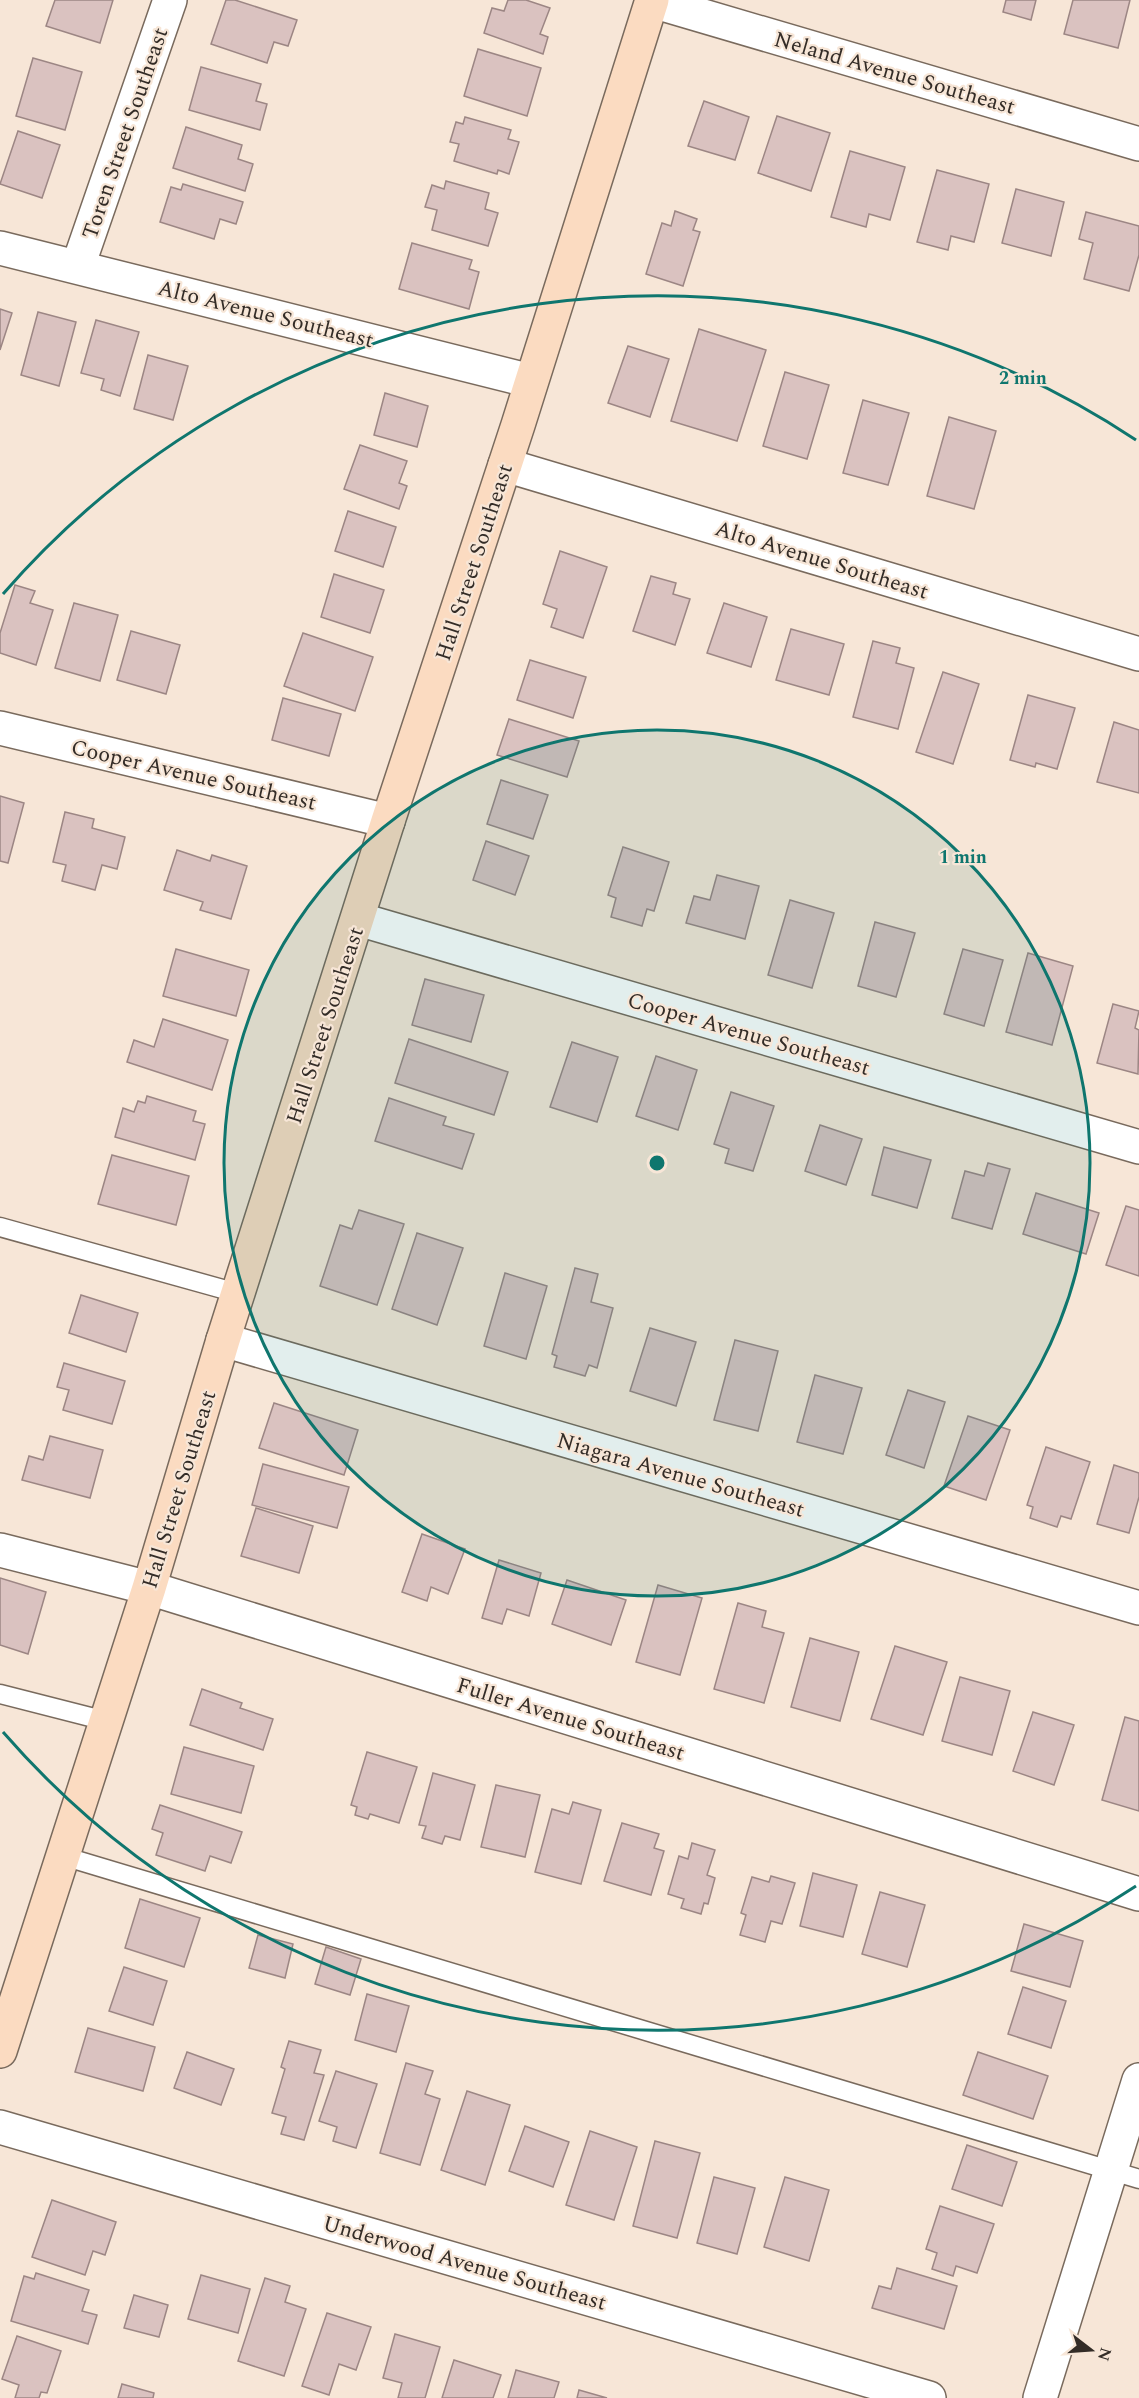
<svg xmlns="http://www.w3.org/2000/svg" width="1139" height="2398" font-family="Spectral,serif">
<rect width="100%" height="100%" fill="#f7e6d7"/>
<g fill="#dac2c0" stroke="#9c8684" stroke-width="1.5">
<polygon points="55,0 113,0 100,43 46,26"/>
<polygon points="226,0 235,0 297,20 288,46 274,42 267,63 211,44"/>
<polygon points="508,0 526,0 550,8 540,34 548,37 543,54 484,33 492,8 504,11"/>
<polygon points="1006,0 1036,0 1031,20 1003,12"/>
<polygon points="1073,0 1130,0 1118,48 1064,34"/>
<polygon points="478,49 541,68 527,116 464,96"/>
<polygon points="33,58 82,72 65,130 16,116"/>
<polygon points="201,67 261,84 256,101 267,104 260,130 189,110"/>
<polygon points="704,101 749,117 735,160 688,146"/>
<polygon points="777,116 830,133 811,191 758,173"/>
<polygon points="465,117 511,130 508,139 519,142 509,174 498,170 497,174 454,161 459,144 450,142 456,122 463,124"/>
<polygon points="186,127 242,145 238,159 253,164 245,191 173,168"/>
<polygon points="18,131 60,145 42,198 0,184"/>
<polygon points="850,151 905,167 890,220 869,214 866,227 831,217"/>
<polygon points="937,170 989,184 974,242 951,236 948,250 917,242"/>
<polygon points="446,181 489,193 485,209 498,213 488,246 432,230 437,210 425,207 432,185 444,189"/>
<polygon points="183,184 243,202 236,224 220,219 214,239 160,222 171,187 181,190"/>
<polygon points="1016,189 1064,202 1051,256 1002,243"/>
<polygon points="675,211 697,219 693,230 700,232 683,286 646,274 662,223 671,226"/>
<polygon points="1086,212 1139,226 1139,255 1129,291 1084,279 1093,243 1079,239"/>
<polygon points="412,243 472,260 469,269 479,272 469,309 399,289"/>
<polygon points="0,309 12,313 0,350"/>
<polygon points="38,312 76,322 59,386 21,375"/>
<polygon points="96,320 139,332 120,396 101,390 104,379 81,373"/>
<polygon points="699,329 766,350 737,441 671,421"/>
<polygon points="628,346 669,359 650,417 608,403"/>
<polygon points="148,355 188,366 173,420 134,409"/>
<polygon points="785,372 829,385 807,459 763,446"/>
<polygon points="385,393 428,406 417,447 374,435"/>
<polygon points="863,400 909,413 888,485 843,473"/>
<polygon points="949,417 996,431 974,509 927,496"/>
<polygon points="360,445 407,461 399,483 407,486 399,509 344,489"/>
<polygon points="348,511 396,527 383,567 335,551"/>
<polygon points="560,551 607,567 583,638 551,627 557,609 543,604"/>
<polygon points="334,574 384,590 370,633 321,617"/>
<polygon points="651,576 676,583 673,594 690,599 675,645 633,631"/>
<polygon points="15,585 35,591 30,603 53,610 36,665 0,653 0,633"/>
<polygon points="74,603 118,615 100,681 55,668"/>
<polygon points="724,603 767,617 751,667 707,653"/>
<polygon points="791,629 844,644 829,695 776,680"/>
<polygon points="131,631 180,645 166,694 117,680"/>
<polygon points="303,633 373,657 355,711 284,686"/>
<polygon points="873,641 900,648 896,663 914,668 898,729 853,717"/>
<polygon points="530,660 586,677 573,718 517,700"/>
<polygon points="943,672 979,684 953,764 916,752"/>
<polygon points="1028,695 1075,708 1057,769 1036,763 1035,767 1010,760"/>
<polygon points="283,698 341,714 329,756 272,740"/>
<polygon points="509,719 579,741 567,777 497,755"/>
<polygon points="1114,722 1139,730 1139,793 1097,782"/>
<polygon points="501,780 548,795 533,839 487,824"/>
<polygon points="0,796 24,803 8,863 0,861"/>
<polygon points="65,812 94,819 92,828 125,837 117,869 102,865 95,890 62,881 66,865 53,862"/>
<polygon points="486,841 529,856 515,895 473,880"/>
<polygon points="623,847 669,862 654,911 647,909 642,926 611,917 616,898 608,895"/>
<polygon points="177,850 210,861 212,855 247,866 231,919 200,910 203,902 164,890"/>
<polygon points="717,875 759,886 745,939 686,923 694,896 710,900"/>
<polygon points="790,900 834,913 812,988 768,975"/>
<polygon points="875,922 915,933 896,997 858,986"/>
<polygon points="176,949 249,970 236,1016 163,996"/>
<polygon points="963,949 1003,960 984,1026 944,1014"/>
<polygon points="1028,953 1073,966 1052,1045 1006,1032"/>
<polygon points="425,979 484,995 471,1042 412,1025"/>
<polygon points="1113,1004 1139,1011 1135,1028 1139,1030 1138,1074 1097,1063"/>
<polygon points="163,1019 228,1040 212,1090 127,1062 134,1040 154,1047"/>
<polygon points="409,1039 508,1072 494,1115 395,1083"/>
<polygon points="572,1042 618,1057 597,1122 550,1107"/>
<polygon points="656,1056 697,1070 678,1130 636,1116"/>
<polygon points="731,1092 774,1106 753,1171 725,1163 729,1149 714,1144"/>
<polygon points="147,1096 196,1111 193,1121 205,1124 195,1160 115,1137 123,1108 134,1112 138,1101 145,1103"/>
<polygon points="389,1098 446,1117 443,1125 474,1134 462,1169 375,1141"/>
<polygon points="820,1125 862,1139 846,1185 805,1171"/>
<polygon points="884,1147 931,1160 917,1208 872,1195"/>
<polygon points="112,1155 189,1176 176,1225 98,1204"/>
<polygon points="988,1163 1010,1169 992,1229 952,1218 965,1171 984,1176"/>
<polygon points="1036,1193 1099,1213 1086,1254 1023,1234"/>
<polygon points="1126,1206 1139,1210 1139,1276 1106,1265"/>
<polygon points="359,1210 404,1224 377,1305 320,1286 340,1225 352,1229"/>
<polygon points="417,1233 463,1248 437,1325 392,1309"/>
<polygon points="575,1268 598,1274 591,1302 613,1308 597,1368 589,1365 585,1376 554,1367 557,1356 552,1354"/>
<polygon points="505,1273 547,1286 526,1359 484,1346"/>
<polygon points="81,1295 138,1313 126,1352 69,1333"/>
<polygon points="650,1328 696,1342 676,1406 630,1391"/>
<polygon points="735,1340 778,1351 758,1431 714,1420"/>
<polygon points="64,1363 125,1381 112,1424 63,1410 69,1390 57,1387"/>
<polygon points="815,1375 862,1388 843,1454 797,1442"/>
<polygon points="908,1390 945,1402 924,1468 886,1455"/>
<polygon points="274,1403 358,1430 344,1475 259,1448"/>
<polygon points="968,1416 1010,1430 986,1500 944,1486"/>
<polygon points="50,1436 103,1450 90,1498 22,1480 29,1456 43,1460"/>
<polygon points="1046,1447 1090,1462 1071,1519 1061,1516 1057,1527 1030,1518 1033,1507 1027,1505"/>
<polygon points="263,1464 349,1487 337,1528 252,1505"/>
<polygon points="1114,1465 1139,1473 1139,1497 1129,1533 1097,1524"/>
<polygon points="256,1508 313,1526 299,1573 241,1556"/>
<polygon points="422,1534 465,1549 448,1594 431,1587 427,1601 402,1592"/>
<polygon points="499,1560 541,1573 529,1616 507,1609 502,1624 482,1618"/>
<polygon points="0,1578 46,1592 28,1654 0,1645"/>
<polygon points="567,1580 626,1600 611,1645 552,1624"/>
<polygon points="658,1585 702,1598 680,1675 636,1662"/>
<polygon points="738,1603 766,1611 762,1627 784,1633 764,1703 714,1689"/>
<polygon points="810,1638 859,1652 840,1721 791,1707"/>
<polygon points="895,1646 947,1662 923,1735 871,1719"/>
<polygon points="960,1677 1010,1691 992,1755 942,1741"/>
<polygon points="202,1689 242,1703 240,1708 273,1719 263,1750 190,1725"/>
<polygon points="1033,1712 1074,1725 1054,1785 1013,1771"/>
<polygon points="1125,1717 1139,1721 1139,1811 1102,1800"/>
<polygon points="184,1747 254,1766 241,1813 171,1794"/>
<polygon points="367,1752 417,1767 399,1823 370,1814 368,1819 355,1815 357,1807 351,1805"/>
<polygon points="433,1773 475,1785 460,1840 445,1836 442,1844 422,1838 426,1826 419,1825"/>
<polygon points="496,1785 540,1795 525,1857 481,1847"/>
<polygon points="573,1802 601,1810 581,1884 535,1872 552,1809 569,1814"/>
<polygon points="160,1805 242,1832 231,1863 210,1856 205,1871 156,1855 163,1833 152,1829"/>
<polygon points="622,1823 659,1834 654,1848 664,1851 651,1895 604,1881"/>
<polygon points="692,1843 715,1850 707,1875 715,1878 708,1904 704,1903 701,1914 681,1908 684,1899 668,1894 679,1856 688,1859"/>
<polygon points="813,1873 857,1885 843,1937 800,1926"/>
<polygon points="771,1876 795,1883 782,1924 771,1921 765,1942 740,1935 746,1915 741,1913 752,1877 769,1882"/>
<polygon points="880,1892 925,1905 907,1967 862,1954"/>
<polygon points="140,1899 200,1918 184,1967 125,1948"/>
<polygon points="1024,1924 1083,1941 1070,1987 1011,1971"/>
<polygon points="258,1935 293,1944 285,1978 249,1968"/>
<polygon points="326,1947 361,1959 350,1995 315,1984"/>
<polygon points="124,1967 167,1981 153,2025 109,2011"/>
<polygon points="1023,1987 1066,2001 1051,2048 1008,2034"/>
<polygon points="367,1994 409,2006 396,2052 355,2040"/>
<polygon points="88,2028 155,2047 143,2091 75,2072"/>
<polygon points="289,2041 321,2050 314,2073 324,2075 304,2140 281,2134 286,2117 272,2113 285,2069 281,2067"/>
<polygon points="187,2052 234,2069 221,2105 174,2088"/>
<polygon points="978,2052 1048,2076 1033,2119 963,2095"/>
<polygon points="406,2063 433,2071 425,2094 440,2099 420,2165 380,2153"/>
<polygon points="336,2071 377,2084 356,2148 333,2141 337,2127 319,2121"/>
<polygon points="467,2091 510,2105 485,2185 441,2170"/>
<polygon points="525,2126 569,2142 553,2187 509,2171"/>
<polygon points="590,2131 637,2147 614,2220 566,2205"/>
<polygon points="655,2141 700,2153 677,2238 633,2226"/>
<polygon points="967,2145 1017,2162 1002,2206 952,2189"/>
<polygon points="714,2177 755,2188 737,2254 697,2243"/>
<polygon points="785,2177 829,2190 809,2261 764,2247"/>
<polygon points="52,2200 116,2222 105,2255 93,2251 85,2275 32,2257"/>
<polygon points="940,2206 994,2224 977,2273 956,2266 953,2276 932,2269 937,2253 926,2249"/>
<polygon points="897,2268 957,2286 944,2329 872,2308 879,2286 891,2289"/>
<polygon points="36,2273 89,2290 82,2311 97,2315 88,2344 11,2321 24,2276 34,2279"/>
<polygon points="201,2275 250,2289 238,2333 188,2319"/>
<polygon points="265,2278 290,2286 285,2302 306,2309 284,2376 238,2361"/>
<polygon points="134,2295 168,2305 159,2337 124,2328"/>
<polygon points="327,2313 371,2327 356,2370 339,2364 329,2395 302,2386"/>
<polygon points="395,2334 440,2347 425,2398 398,2398 402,2383 383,2378"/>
<polygon points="17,2336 61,2351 47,2393 41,2392 39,2398 15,2398 19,2385 2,2379"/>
<polygon points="454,2360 501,2375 493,2398 442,2398"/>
<polygon points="516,2370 559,2382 554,2398 508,2398"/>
<polygon points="122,2384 154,2393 153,2398 118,2398"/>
<polygon points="579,2390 607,2398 577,2398"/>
</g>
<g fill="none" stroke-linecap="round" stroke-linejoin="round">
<defs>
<g id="service">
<polyline points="0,1227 237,1293"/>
<polyline points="0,1694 106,1721"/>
<polyline points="63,1856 1139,2179"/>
</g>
<g id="minor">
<polyline points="652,1 1139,144"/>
<polyline points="0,248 531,381"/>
<polyline points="78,266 170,0"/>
<polyline points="505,465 1139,654"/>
<polyline points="0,728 388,821"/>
<polyline points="358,919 1139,1147"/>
<polyline points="223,1340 1139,1608"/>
<polyline points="0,2127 929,2398"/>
<polyline points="1040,2398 1139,2080"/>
</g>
<polyline id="tertiary" points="0,1550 149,1588 1139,1894"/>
<polyline id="secondary" points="0,2051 149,1588 223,1340 388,821 518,425 652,0"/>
</defs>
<use href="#service" stroke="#796a5d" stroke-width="21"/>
<use href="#minor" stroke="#796a5d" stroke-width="36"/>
<use href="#tertiary" stroke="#796a5d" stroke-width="36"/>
<use href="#secondary" stroke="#796a5d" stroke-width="36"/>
<use href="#service" stroke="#fff" stroke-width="18"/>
<use href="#minor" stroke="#fff" stroke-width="33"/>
<use href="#tertiary" stroke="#fff" stroke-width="33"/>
<use href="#secondary" stroke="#fbdbc1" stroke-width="33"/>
</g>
<circle cx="657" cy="1163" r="433" fill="#0f766e" fill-opacity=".12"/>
<g fill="none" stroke="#0f766e" stroke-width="3">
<circle cx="657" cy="1163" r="433"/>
<path d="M1136 1886A867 867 0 0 1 3 1732M3 594A867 867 0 0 1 1136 440"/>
</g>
<g text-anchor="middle" stroke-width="4.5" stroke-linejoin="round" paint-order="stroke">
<g font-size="22" fill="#332c27" stroke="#f7e6d7">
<text transform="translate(895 72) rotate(16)" y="8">Neland Avenue Southeast</text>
<text transform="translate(124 133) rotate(-71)" y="8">Toren Street Southeast</text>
<text transform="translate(266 313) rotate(14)" y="8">Alto Avenue Southeast</text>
<text transform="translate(822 559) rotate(17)" y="8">Alto Avenue Southeast</text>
<text transform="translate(473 562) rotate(-72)" y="8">Hall Street Southeast</text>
<text transform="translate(194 774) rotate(13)" y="8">Cooper Avenue Southeast</text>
<text transform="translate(324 1025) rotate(-72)" y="8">Hall Street Southeast</text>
<text transform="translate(749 1033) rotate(16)" y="8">Cooper Avenue Southeast</text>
<text transform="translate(681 1474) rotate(16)" y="8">Niagara Avenue Southeast</text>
<text transform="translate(178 1489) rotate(-73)" y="8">Hall Street Southeast</text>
<text transform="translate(571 1718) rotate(17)" y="8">Fuller Avenue Southeast</text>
<text transform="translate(465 2262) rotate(16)" y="8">Underwood Avenue Southeast</text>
</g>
</g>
<circle cx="657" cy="1163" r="9" fill="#0f766e" stroke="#f7e6d7" stroke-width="3"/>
<g font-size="18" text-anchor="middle" font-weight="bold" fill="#0f766e" stroke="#f7e6d7" stroke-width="4.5" stroke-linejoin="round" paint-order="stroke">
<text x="1023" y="384">2 min</text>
<text x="963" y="863">1 min</text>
</g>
<g transform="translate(1091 2350) rotate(107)" stroke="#f7e6d7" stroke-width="4.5" paint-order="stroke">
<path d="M0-4.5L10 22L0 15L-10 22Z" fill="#332c27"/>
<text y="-9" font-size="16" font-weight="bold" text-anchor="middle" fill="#332c27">N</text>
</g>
</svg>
